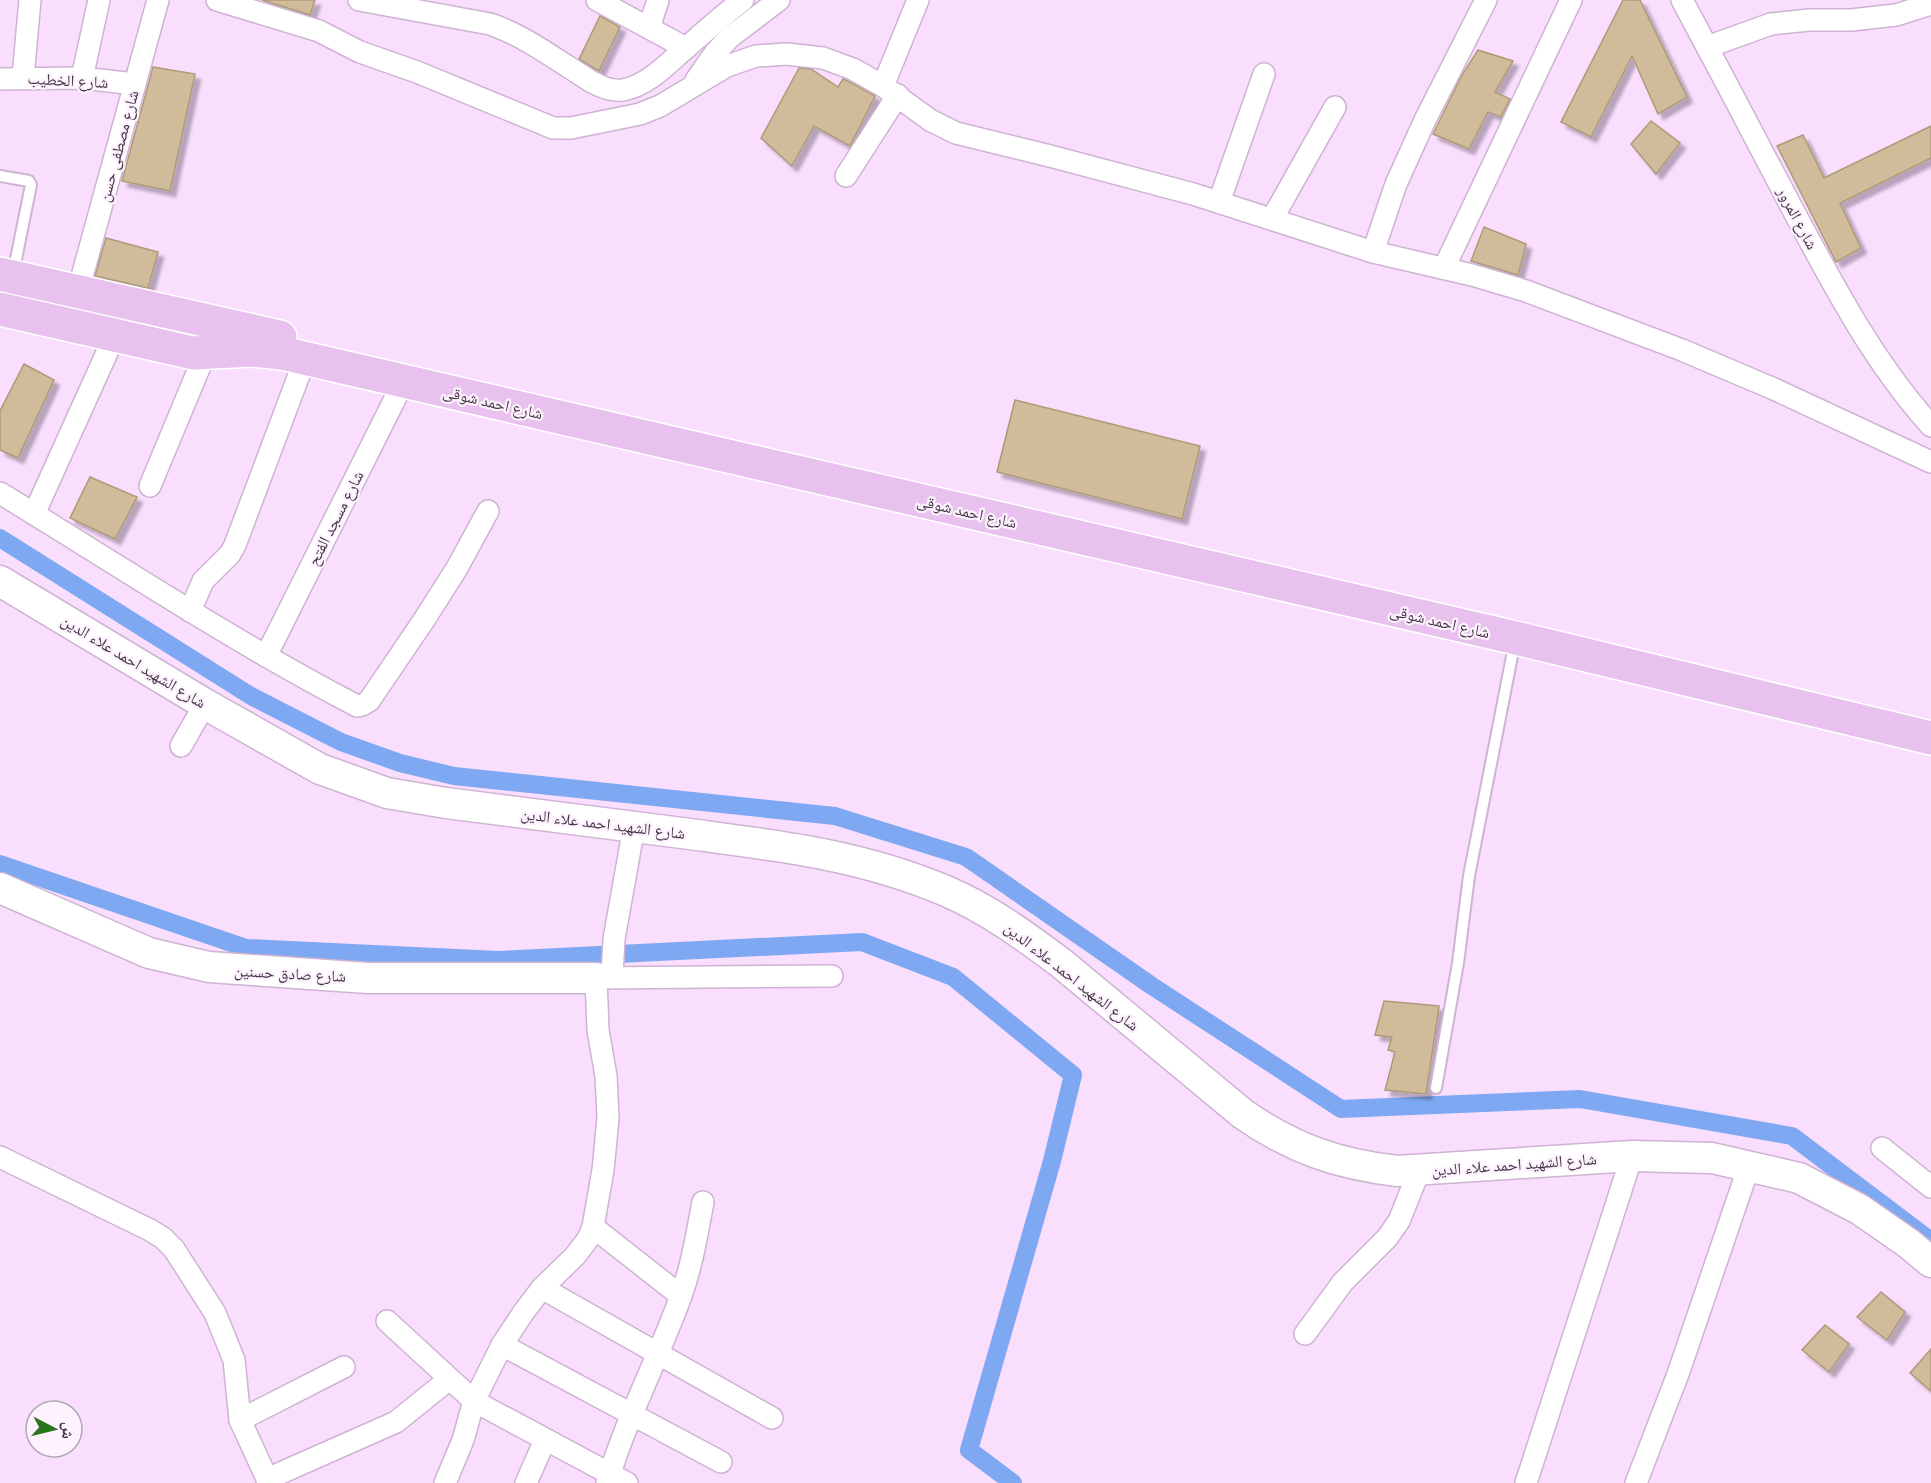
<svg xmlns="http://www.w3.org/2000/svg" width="1931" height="1483" font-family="'Fira Sans Condensed','Noto Naskh Arabic',sans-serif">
<defs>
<filter id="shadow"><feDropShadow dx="5.5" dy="5.5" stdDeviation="1.5" flood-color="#0004"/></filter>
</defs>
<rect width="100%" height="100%" fill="#f9defe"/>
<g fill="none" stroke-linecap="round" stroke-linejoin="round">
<g stroke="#7ea8f1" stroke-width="18">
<polyline points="0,538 251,696 341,742 400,763 454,776 835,816 966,857 1152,986 1341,1109 1580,1099 1792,1136 1931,1241"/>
<polyline points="0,864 246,948 498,960 862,942 953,977 1073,1075 1052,1161 969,1450 1013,1483"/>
</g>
</g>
<g fill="#d0bc9a" stroke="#ad9a79" stroke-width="1.5" filter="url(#shadow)">
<polygon points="262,0 315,0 310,15"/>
<polygon points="1623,0 1640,0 1687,97 1658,114 1632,56 1591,137 1561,122"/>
<polygon points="600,16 620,27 599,71 579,59"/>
<polygon points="1478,50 1513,61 1495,92 1510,99 1501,117 1488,112 1469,149 1433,134 1462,75"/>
<polygon points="153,67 195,74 170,191 122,181"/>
<polygon points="799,68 811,69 838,87 843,79 848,81 875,96 850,146 814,126 792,166 761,138"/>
<polygon points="1651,121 1680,143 1656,174 1631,144"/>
<polygon points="1931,126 1931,158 1840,203 1861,248 1836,262 1777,146 1803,135 1824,178"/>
<polygon points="1484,227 1526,244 1518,275 1471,261"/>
<polygon points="106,238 158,252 148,288 95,276"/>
<polygon points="24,364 54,380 18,458 0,450 0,411"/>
<polygon points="1015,400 1200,446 1182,519 997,472"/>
<polygon points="90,477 137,497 115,539 70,518"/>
<polygon points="1384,1001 1439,1006 1426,1094 1385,1090 1395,1052 1388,1050 1392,1037 1375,1035"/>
<polygon points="1881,1292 1905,1312 1887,1340 1857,1317"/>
<polygon points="1825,1325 1849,1344 1829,1372 1802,1350"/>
<polygon points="1931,1349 1931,1391 1910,1373"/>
</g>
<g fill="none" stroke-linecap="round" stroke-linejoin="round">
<defs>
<g id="lane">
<polyline points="0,176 29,181 31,185 13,274"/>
<polyline points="1436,1088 1458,963 1469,876 1515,641"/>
</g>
<g id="street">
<polyline points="217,0 319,31 360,52 417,72 553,128 571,128 640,114 660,106 727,66 756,56 787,54 823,58 853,69 883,86 930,120 956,133 1050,156 1193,194 1373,252 1472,275 1526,291 1682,350 1774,389 1931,462"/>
<path d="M359,0L490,24C523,35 552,57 581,75C592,83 609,92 623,90C649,85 668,63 687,47C705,31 723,15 743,0"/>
<polyline points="597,0 686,48"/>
<path d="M1682,0C1719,69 1756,139 1792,208C1834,286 1872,360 1931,426"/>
<polyline points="649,28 658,0"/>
<polyline points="1707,47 1771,24 1809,20 1851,20 1896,15 1931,4"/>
<polyline points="23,77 30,0"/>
<polyline points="82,78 99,0"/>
<polyline points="0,79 82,78 135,84"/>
<polyline points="696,80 715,53 729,38 779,0"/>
<polyline points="883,86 918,0"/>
<polyline points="846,176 898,95"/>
<polyline points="1219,202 1264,74"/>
<polyline points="1272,219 1335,107"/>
<polyline points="1373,252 1396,184 1425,120 1486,0"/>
<polyline points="1444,268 1571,0"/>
<polyline points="78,291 158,0"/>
<polyline points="150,486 205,354"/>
<path d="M0,493C118,565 234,642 357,706L362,705L369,701L424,620L457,568L488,511"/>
<polyline points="34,514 115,335"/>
<polyline points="190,611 203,581 230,554 235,545 305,359"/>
<polyline points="266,656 404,381"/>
<polyline points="181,746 205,704"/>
<polyline points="612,977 614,939 634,827"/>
<polyline points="1882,1148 1931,1187"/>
<polyline points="0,1157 150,1230 163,1238 174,1249 215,1313 234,1360 240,1420 269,1483"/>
<polyline points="593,1227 681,1296"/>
<polyline points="542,1288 772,1418"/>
<polyline points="387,1321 474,1401 627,1483"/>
<polyline points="1305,1334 1343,1282 1387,1238 1399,1221 1419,1171"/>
<polyline points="502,1345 721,1462"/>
<polyline points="240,1420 344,1367"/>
<polyline points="267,1479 396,1422 448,1380"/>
<polyline points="445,1483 463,1440 474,1401 502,1345 523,1313 542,1288 575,1256 588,1239 593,1227 603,1170 608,1118 606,1076 598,1030 596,978 832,976"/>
<polyline points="526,1483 545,1440"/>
<path d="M607,1483C626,1419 658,1359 681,1296C692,1265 697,1234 703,1202"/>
<polyline points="1526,1483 1632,1156"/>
<polyline points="1636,1483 1678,1374 1749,1166"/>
</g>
<g id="secondary">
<path d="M0,581L205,704L320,769L387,793L446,803C528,813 609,824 690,834C780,846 861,855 946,891C988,909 1025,936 1061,963L1243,1114C1293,1149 1338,1164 1397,1171L1632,1156L1712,1158L1799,1178L1859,1209L1908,1243L1931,1262"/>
<polyline points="0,888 149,953 209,967 368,978 596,978"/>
</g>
<g id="primary">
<polyline points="0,274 280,337"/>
<polyline points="0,309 193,353 252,350 282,353 1516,638 1931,738"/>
</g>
</defs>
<use href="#lane" stroke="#ceb3d2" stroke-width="14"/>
<use href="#street" stroke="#ceb3d2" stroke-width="24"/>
<use href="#secondary" stroke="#ceb3d2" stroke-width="33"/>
<use href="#primary" stroke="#fff" stroke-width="36"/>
<use href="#lane" stroke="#fff" stroke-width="10"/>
<use href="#street" stroke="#fff" stroke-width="21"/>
<use href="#secondary" stroke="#fff" stroke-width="30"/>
<use href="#primary" stroke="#e8c1ef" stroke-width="33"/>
</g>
<g text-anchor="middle" stroke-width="4.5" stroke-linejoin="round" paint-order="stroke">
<g font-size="16" fill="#423744" stroke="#fdf2fe">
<text transform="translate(68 80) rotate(3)" y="6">شارع الخطيب</text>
<text transform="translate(118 146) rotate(-75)" y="6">شارع مصطفى حسن</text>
<text transform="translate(1798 218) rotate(62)" y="6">شارع المرور</text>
<text transform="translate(493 402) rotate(13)" y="6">شارع احمد شوقى</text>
<text transform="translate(967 511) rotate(13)" y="6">شارع احمد شوقى</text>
<text transform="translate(335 518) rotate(-63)" y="6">شارع مسجد الفتح</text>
<text transform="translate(1440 621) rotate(13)" y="6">شارع احمد شوقى</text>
<text transform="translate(134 661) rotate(31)" y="6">شارع الشهيد احمد علاء الدين</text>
<text transform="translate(603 823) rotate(7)" y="6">شارع الشهيد احمد علاء الدين</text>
<text transform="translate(290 973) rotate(3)" y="6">شارع صادق حسنين</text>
<text transform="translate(1072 976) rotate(38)" y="6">شارع الشهيد احمد علاء الدين</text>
<text transform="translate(1514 1164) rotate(-4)" y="6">شارع الشهيد احمد علاء الدين</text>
</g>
</g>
<g transform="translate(54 1429) rotate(97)"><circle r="28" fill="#fdf2fe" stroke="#b2a7b4" stroke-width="1.5"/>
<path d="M0-4.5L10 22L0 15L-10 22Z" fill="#29751c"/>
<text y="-9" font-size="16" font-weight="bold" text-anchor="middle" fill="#423744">ش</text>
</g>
</svg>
